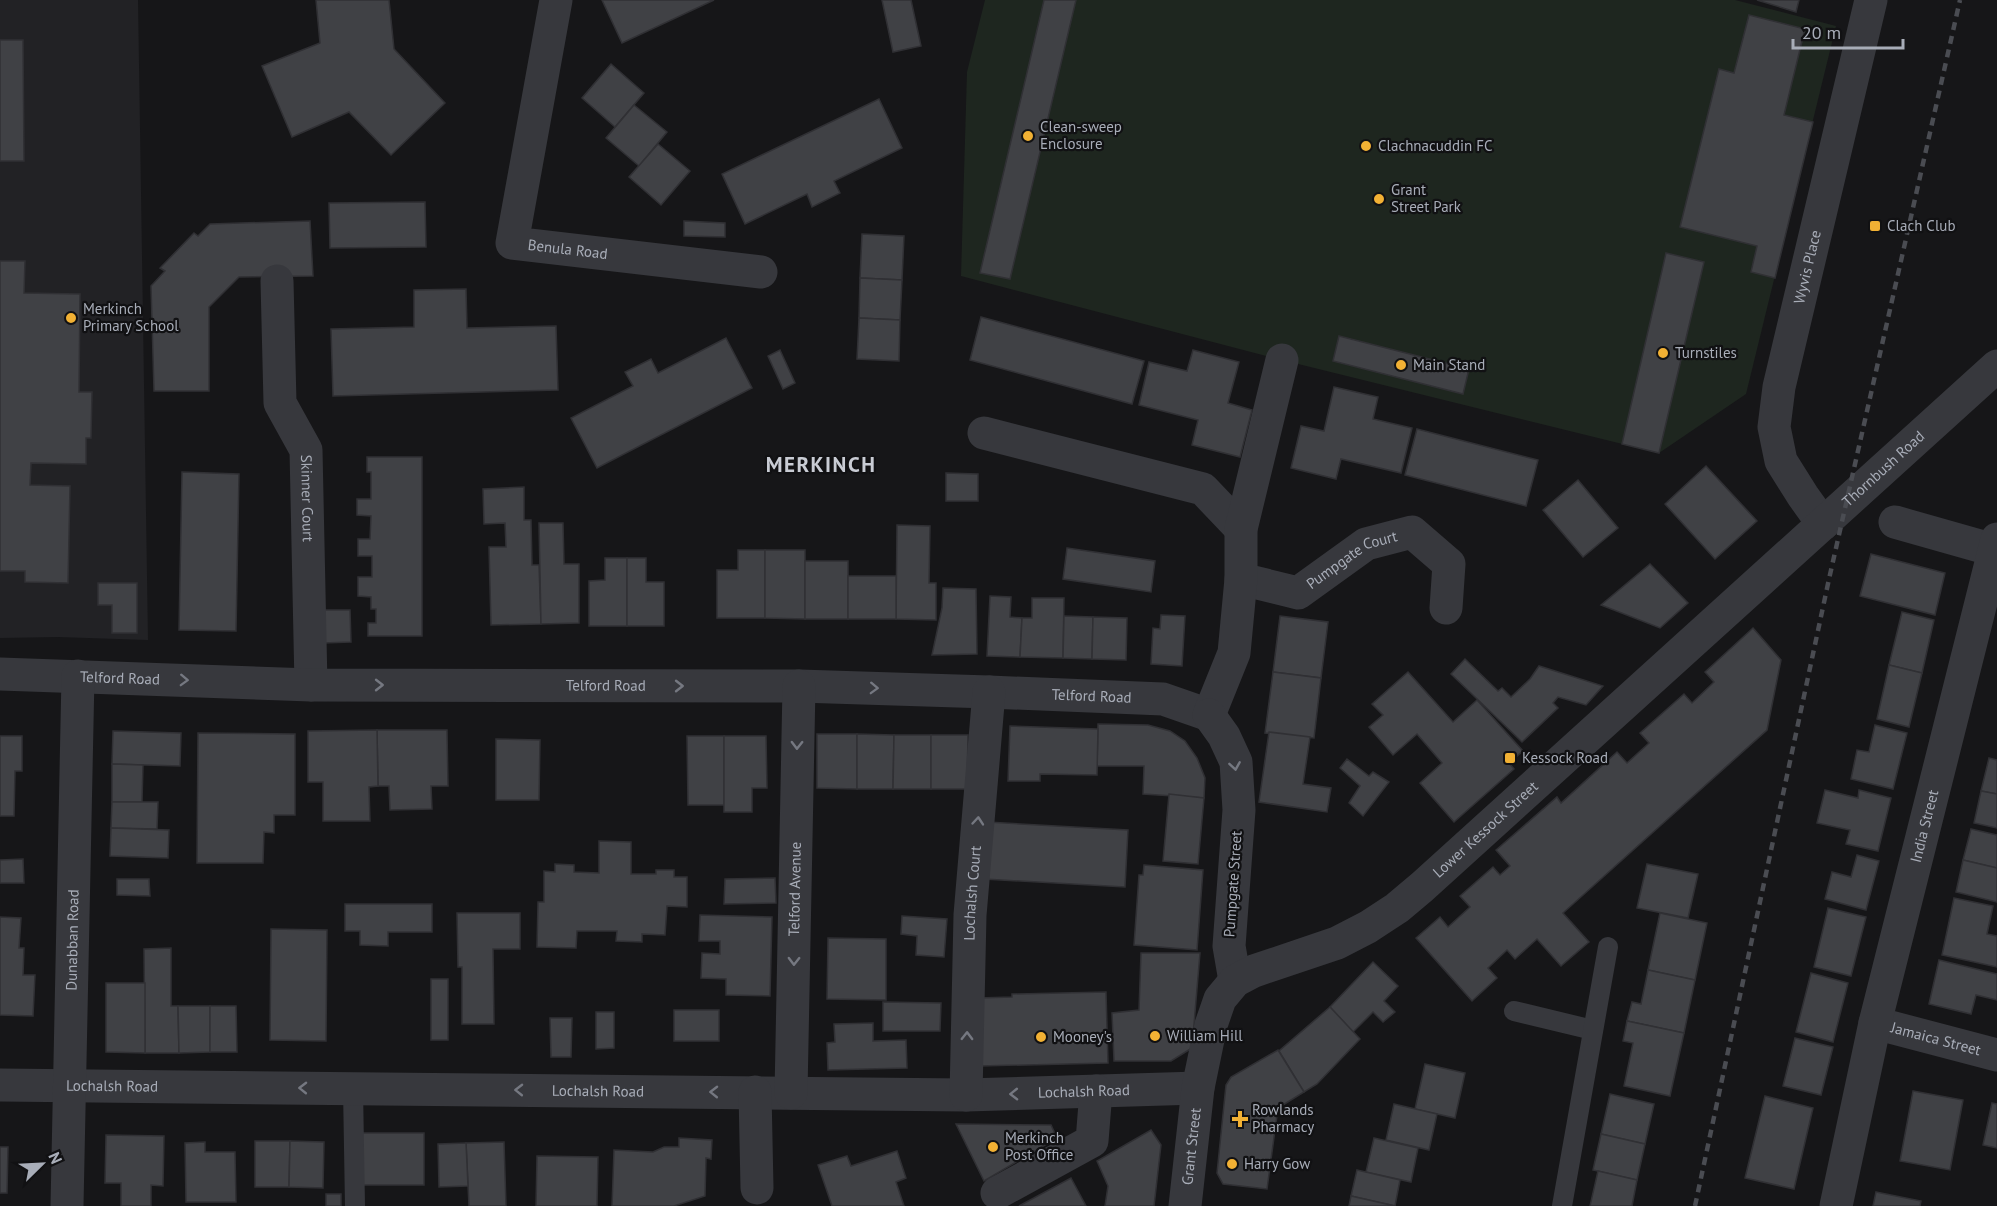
<svg xmlns="http://www.w3.org/2000/svg" width="1997" height="1206" font-family="'PT Sans',sans-serif">
<rect width="100%" height="100%" fill="#161618"/>
<polygon fill="#222225" points="0,0 138,0 148,640 58,637 0,638"/>
<polygon fill="#1e261f" points="985,0 1735,0 1836,26 1746,394 1659,453 1282,360 961,276 967,72"/>
<g fill="#404145" stroke="#303034" stroke-width="1.5">
<polygon points="316,0 389,0 394,49 445,103 391,155 349,112 292,137 262,66 320,43"/>
<polygon points="602,0 714,0 622,43"/>
<polygon points="882,0 911,0 921,46 893,52"/>
<polygon points="1044,0 1076,0 1010,279 980,273"/>
<polygon points="1757,0 1799,0 1796,12"/>
<polygon points="1749,15 1805,29 1784,115 1813,122 1775,278 1751,272 1757,246 1680,227 1719,69 1734,73"/>
<polygon points="0,40 23,40 24,161 0,161"/>
<polygon points="611,64 644,93 615,127 582,98"/>
<polygon points="879,99 902,148 834,181 840,193 812,207 807,194 745,224 722,174"/>
<polygon points="634,105 667,132 639,166 606,138"/>
<polygon points="658,144 690,171 661,205 629,177"/>
<polygon points="425,202 426,247 330,248 329,203"/>
<polygon points="310,221 313,276 239,277 209,307 209,391 154,391 151,286 165,271 160,268 194,233 198,236 210,224"/>
<polygon points="684,221 725,223 725,237 684,236"/>
<polygon points="862,234 904,236 902,280 860,278"/>
<polygon points="1666,253 1704,262 1659,453 1622,444"/>
<polygon points="0,261 25,261 24,293 80,294 79,392 92,392 91,438 86,438 86,464 31,463 30,485 70,486 68,583 25,582 25,571 0,571"/>
<polygon points="860,278 902,280 900,320 859,318"/>
<polygon points="466,289 467,328 556,326 558,390 333,396 331,329 414,327 414,290"/>
<polygon points="981,317 1144,361 1132,404 970,360"/>
<polygon points="859,318 900,320 899,361 857,359"/>
<polygon points="1339,336 1469,369 1463,394 1333,361"/>
<polygon points="726,338 752,388 597,468 571,418 633,386 625,372 651,359 658,373"/>
<polygon points="780,350 795,383 783,389 768,356"/>
<polygon points="1193,350 1239,362 1228,403 1252,410 1240,457 1192,445 1198,420 1139,405 1149,362 1187,371"/>
<polygon points="1334,387 1378,397 1373,419 1412,428 1401,473 1341,459 1336,479 1291,468 1301,426 1324,431"/>
<polygon points="1417,429 1538,460 1526,506 1405,475"/>
<polygon points="367,457 422,457 422,636 368,636 368,623 376,623 376,609 371,609 371,597 358,596 358,577 372,577 372,556 358,556 358,539 370,539 371,516 357,515 357,499 371,499 371,472 367,472"/>
<polygon points="1706,466 1757,521 1715,559 1665,504"/>
<polygon points="182,472 239,474 236,631 179,630"/>
<polygon points="946,473 978,474 978,501 946,501"/>
<polygon points="1578,480 1618,528 1583,557 1543,510"/>
<polygon points="524,487 524,520 531,520 532,565 539,565 541,624 491,625 489,547 506,547 505,523 484,524 483,489"/>
<polygon points="539,523 563,523 564,564 579,564 579,623 541,624"/>
<polygon points="897,525 930,526 929,583 936,583 936,620 896,619"/>
<polygon points="1067,548 1155,561 1151,592 1063,579"/>
<polygon points="738,550 765,550 765,618 717,618 717,570 738,570"/>
<polygon points="765,550 805,550 805,619 765,618"/>
<polygon points="1871,554 1945,573 1935,615 1860,596"/>
<polygon points="605,558 627,558 627,626 589,626 589,581 605,580"/>
<polygon points="627,558 646,558 646,582 664,582 664,626 627,626"/>
<rect x="805" y="561" width="43" height="58"/>
<polygon points="1650,564 1688,603 1660,628 1601,605"/>
<rect x="848" y="576" width="48" height="43"/>
<polygon points="98,583 137,583 137,633 112,633 112,605 98,605"/>
<polygon points="943,588 976,589 977,654 932,655 942,608"/>
<polygon points="990,596 1011,597 1010,617 1022,618 1020,657 987,656"/>
<polygon points="1032,598 1064,598 1063,658 1020,657 1022,618 1032,618"/>
<polygon points="323,610 350,610 351,642 323,643"/>
<polygon points="1902,612 1934,620 1922,673 1889,665"/>
<polygon points="1161,615 1185,616 1182,666 1151,664 1153,628 1160,629"/>
<polygon points="1064,616 1093,617 1092,659 1063,658"/>
<polygon points="1280,616 1328,622 1321,678 1273,672"/>
<polygon points="1093,617 1127,618 1126,660 1092,659"/>
<polygon points="1753,628 1781,660 1767,730 1563,913 1589,942 1561,966 1537,939 1515,959 1507,950 1488,968 1497,978 1472,1001 1416,938 1440,917 1448,927 1470,907 1460,896 1493,867 1500,875 1510,866 1496,850 1557,797 1561,803 1617,752 1627,763 1649,743 1640,733 1684,694 1692,703 1714,682 1705,672"/>
<polygon points="1465,659 1498,691 1502,688 1511,697 1530,679 1539,666 1603,686 1586,705 1558,697 1553,703 1558,708 1522,742 1451,674"/>
<polygon points="1889,665 1922,673 1909,727 1877,719"/>
<polygon points="1273,672 1321,678 1314,738 1265,733"/>
<polygon points="1408,672 1453,722 1477,700 1523,751 1509,763 1514,769 1454,822 1420,783 1442,763 1417,734 1393,755 1369,727 1383,715 1372,704"/>
<polygon points="1098,724 1148,725 1170,731 1185,741 1197,758 1205,778 1204,798 1143,794 1144,766 1097,766"/>
<polygon points="1875,725 1907,733 1893,789 1851,779 1857,750 1869,752"/>
<polygon points="1010,726 1098,729 1097,775 1040,774 1040,781 1008,781"/>
<polygon points="377,730 447,730 448,786 431,786 432,809 390,810 389,786 378,786"/>
<polygon points="377,730 378,786 369,787 370,821 323,821 323,782 308,782 308,731"/>
<polygon points="113,731 181,733 180,766 112,764"/>
<polygon points="1269,732 1310,737 1303,784 1331,788 1327,812 1259,802"/>
<polygon points="198,733 295,734 295,815 274,815 274,833 264,832 263,863 197,863"/>
<polygon points="817,734 857,734 857,789 817,788"/>
<polygon points="857,734 894,735 893,789 857,789"/>
<polygon points="894,735 931,735 931,789 893,789"/>
<polygon points="931,735 968,735 967,789 931,789"/>
<polygon points="0,736 22,736 22,771 15,771 14,816 0,816"/>
<polygon points="687,736 724,736 724,805 688,805"/>
<polygon points="724,736 766,736 767,788 752,788 752,812 724,812"/>
<polygon points="496,739 540,740 539,800 496,800"/>
<polygon points="1989,758 1997,760 1997,794 1981,791"/>
<polygon points="1347,759 1369,776 1373,772 1389,782 1363,816 1349,803 1360,786 1340,768"/>
<polygon points="112,764 143,765 142,802 112,802"/>
<polygon points="1825,790 1858,798 1859,790 1891,798 1878,851 1846,844 1850,830 1817,823"/>
<polygon points="1981,791 1997,794 1997,828 1974,823"/>
<polygon points="1169,794 1204,798 1198,864 1163,861"/>
<polygon points="112,802 158,802 157,829 111,828"/>
<polygon points="987,822 1128,830 1125,887 984,879"/>
<polygon points="111,828 169,830 168,858 110,856"/>
<polygon points="1971,829 1997,835 1997,868 1963,860"/>
<polygon points="599,841 631,842 631,874 656,874 656,870 674,870 674,877 687,877 687,907 667,906 665,935 642,934 642,942 616,941 617,931 577,931 576,948 537,947 538,902 544,902 544,871 555,872 555,864 574,865 574,872 599,873"/>
<polygon points="1857,855 1879,861 1866,910 1825,899 1832,872 1851,877"/>
<polygon points="23,859 24,883 0,883 0,860"/>
<polygon points="1963,860 1997,868 1997,902 1956,892"/>
<polygon points="1647,864 1698,874 1688,918 1637,908"/>
<polygon points="1144,865 1203,870 1197,950 1134,945 1139,875 1143,875"/>
<polygon points="775,878 776,903 724,904 725,879"/>
<polygon points="117,879 149,879 150,896 117,895"/>
<polygon points="1954,898 1993,906 1987,934 1997,936 1997,967 1942,955"/>
<polygon points="345,904 432,904 432,932 388,932 388,946 360,945 360,931 345,931"/>
<polygon points="1828,908 1866,917 1851,976 1814,967"/>
<polygon points="457,913 520,913 520,949 493,949 494,1024 462,1024 462,967 458,967"/>
<polygon points="1660,913 1707,923 1695,980 1648,970"/>
<polygon points="700,915 772,917 770,996 726,995 726,979 701,978 702,953 720,954 720,941 699,941"/>
<polygon points="902,916 947,919 944,957 916,955 917,936 901,934"/>
<polygon points="0,917 21,918 19,948 24,948 23,975 35,975 33,1016 0,1015"/>
<polygon points="271,929 327,930 326,1041 270,1040"/>
<polygon points="828,938 886,939 886,1000 827,999"/>
<polygon points="171,948 171,1006 178,1006 179,1053 145,1053 144,949"/>
<polygon points="1141,953 1200,953 1192,1048 1171,1061 1114,1061 1112,1013 1139,1010"/>
<polygon points="1939,960 1997,974 1997,1000 1976,995 1971,1014 1929,1004"/>
<polygon points="1373,962 1398,986 1384,1001 1395,1012 1383,1022 1373,1012 1353,1032 1330,1007"/>
<polygon points="1648,970 1695,980 1684,1033 1627,1021 1632,1002 1641,1004"/>
<polygon points="1811,973 1848,983 1833,1042 1796,1032"/>
<rect x="431" y="979" width="17" height="61"/>
<polygon points="106,983 145,983 145,1053 106,1052"/>
<polygon points="1106,992 1108,1063 980,1066 978,998 1012,997 1012,994"/>
<polygon points="883,1002 941,1003 940,1031 883,1031"/>
<polygon points="178,1006 210,1006 210,1052 179,1053"/>
<polygon points="210,1006 236,1006 237,1052 210,1052"/>
<polygon points="1330,1007 1360,1039 1317,1084 1304,1092 1279,1051"/>
<rect x="674" y="1010" width="45" height="31"/>
<polygon points="596,1012 614,1012 614,1048 596,1049"/>
<polygon points="550,1018 572,1018 571,1057 551,1057"/>
<polygon points="1627,1021 1684,1033 1670,1096 1624,1086 1633,1043 1623,1041"/>
<polygon points="873,1023 873,1041 906,1040 907,1068 828,1070 827,1043 835,1042 834,1024"/>
<polygon points="1795,1038 1833,1047 1821,1095 1783,1086"/>
<polygon points="1278,1050 1304,1092 1278,1108 1267,1189 1223,1184 1217,1173 1226,1085 1231,1077"/>
<polygon points="1425,1064 1465,1073 1455,1118 1415,1109"/>
<polygon points="1913,1091 1963,1100 1950,1170 1900,1161"/>
<polygon points="1610,1094 1654,1104 1645,1144 1601,1134"/>
<polygon points="1765,1096 1813,1108 1794,1189 1745,1178"/>
<polygon points="1992,1103 1997,1104 1997,1148 1983,1145"/>
<polygon points="1394,1104 1437,1114 1429,1150 1386,1140"/>
<polygon points="956,1124 1051,1125 1057,1138 984,1181"/>
<polygon points="1151,1130 1161,1145 1154,1206 1105,1206 1108,1186 1097,1161"/>
<rect x="360" y="1133" width="64" height="52"/>
<polygon points="1601,1134 1645,1144 1637,1180 1593,1170"/>
<polygon points="106,1135 164,1136 163,1186 151,1185 151,1206 121,1206 121,1183 105,1183"/>
<polygon points="679,1138 712,1140 711,1159 706,1158 705,1196 674,1206 612,1206 614,1150 653,1152 664,1147 679,1147"/>
<polygon points="1374,1138 1418,1148 1411,1182 1366,1172"/>
<polygon points="255,1141 290,1141 289,1187 255,1187"/>
<polygon points="290,1141 324,1142 323,1188 289,1187"/>
<polygon points="205,1142 205,1152 235,1152 236,1202 186,1202 185,1143"/>
<polygon points="504,1142 506,1206 469,1206 466,1143"/>
<polygon points="466,1143 468,1186 439,1187 438,1144"/>
<polygon points="0,1147 8,1147 7,1193 0,1193"/>
<polygon points="897,1151 906,1178 896,1182 904,1206 832,1206 818,1165 847,1156 851,1166"/>
<polygon points="537,1156 598,1157 597,1206 536,1206"/>
<polygon points="1357,1170 1400,1180 1395,1206 1351,1196"/>
<polygon points="1598,1171 1637,1180 1632,1206 1590,1206"/>
<polygon points="1071,1178 1086,1206 1019,1206"/>
<polygon points="1876,1192 1921,1201 1920,1206 1873,1206"/>
<rect x="326" y="1194" width="15" height="12"/>
<polygon points="1351,1196 1395,1206 1349,1206"/>
</g>
<g fill="none" stroke-linecap="round" stroke-linejoin="round">
<g stroke="#37383d" stroke-width="20">
<polyline points="1514,1011 1593,1030"/>
<polyline points="353,1088 355,1206"/>
<polyline points="1562,1206 1608,947"/>
</g>
<g stroke="#37383d" stroke-width="33">
<path id="s1" d="M556,0L512,243L761,272"/>
<path id="s2" d="M277,281L280,403L306,450L311,685"/>
<polyline points="984,433 1203,489 1241,529"/>
<polyline points="1895,522 1994,550"/>
<path id="s3" d="M1823,524L1803,496L1781,461L1774,427L1779,387L1871,0"/>
<path id="s4" d="M1241,579L1298,593L1366,544L1412,532L1449,564L1446,608"/>
<path id="s5" d="M0,674L311,685L799,686L989,692L1163,699L1209,715"/>
<polyline points="1209,715 1234,653 1241,579 1241,529 1282,360"/>
<polyline points="1209,715 1224,736 1236,762 1239,810 1229,946 1235,981"/>
<path id="s6" d="M1875,1023L1997,1055"/>
<path id="s7" d="M0,1085L966,1095L1198,1088"/>
<polyline points="755,1092 757,1188"/>
<path id="s8" d="M791,1093L799,686"/>
<path id="s9" d="M966,1095L970,915L989,692"/>
<polyline points="997,1193 1092,1141 1096,1091"/>
<path id="s10" d="M67,1206L78,676"/>
<path id="s11" d="M1185,1206L1198,1088L1211,1025L1220,999L1235,981L1254,971L1337,943L1368,927L1397,908L1422,887L1997,366"/>
<path id="s12" d="M1836,1206L1875,1023L1997,539"/>
</g>
<polyline stroke="#4a4c52" stroke-width="4.5" stroke-dasharray="8 6" stroke-linecap="butt" points="1695,1206 1829,579 1960,0"/>
</g>
<defs><path id="oneway-chevron" d="M-2-3.5L2.5 0L-2 3.5" fill="none" stroke-width="1.6" stroke-linecap="round" stroke-linejoin="round" transform="scale(1.5)"/></defs>
<g stroke="#757881">
<use href="#oneway-chevron" transform="translate(184 680) rotate(2)"/>
<use href="#oneway-chevron" transform="translate(379 685)"/>
<use href="#oneway-chevron" transform="translate(679 686)"/>
<use href="#oneway-chevron" transform="translate(874 688) rotate(2)"/>
<use href="#oneway-chevron" transform="translate(797 745) rotate(91)"/>
<use href="#oneway-chevron" transform="translate(1235 766) rotate(81)"/>
<use href="#oneway-chevron" transform="translate(978 821) rotate(-85)"/>
<use href="#oneway-chevron" transform="translate(794 961) rotate(91)"/>
<use href="#oneway-chevron" transform="translate(967 1036) rotate(-89)"/>
<use href="#oneway-chevron" transform="translate(303 1088) rotate(-179)"/>
<use href="#oneway-chevron" transform="translate(519 1090) rotate(-179)"/>
<use href="#oneway-chevron" transform="translate(714 1092) rotate(-179)"/>
<use href="#oneway-chevron" transform="translate(1014 1094) rotate(179)"/>
</g>
<g fill="#f2b134" stroke="#111113" stroke-width="2">
<circle cx="1028" cy="136" r="6"/>
<circle cx="1366" cy="146" r="6"/>
<circle cx="1379" cy="199" r="6"/>
<rect x="1869" y="220" width="12" height="12" rx="3"/>
<circle cx="71" cy="318" r="6"/>
<circle cx="1663" cy="353" r="6"/>
<circle cx="1401" cy="365" r="6"/>
<rect x="1504" y="752" width="12" height="12" rx="3"/>
<circle cx="1155" cy="1036" r="6"/>
<circle cx="1041" cy="1037" r="6"/>
<path d="M1237 1110h6v6h6v6h-6v6h-6v-6h-6v-6h6z"/>
<circle cx="993" cy="1147" r="6"/>
<circle cx="1232" cy="1164" r="6"/>
</g>
<g text-anchor="middle" stroke-width="4.5" stroke-linejoin="round" paint-order="stroke">
<g font-size="15" fill="#a8adb8" stroke="#111113" text-anchor="start">
<text x="1040" y="132">Clean-sweep<tspan x="1040" dy="17">Enclosure</tspan></text>
<text x="1378" y="151">Clachnacuddin FC</text>
<text x="1391" y="195">Grant<tspan x="1391" dy="17">Street Park</tspan></text>
<text x="1887" y="231">Clach Club</text>
<text x="83" y="314">Merkinch<tspan x="83" dy="17">Primary School</tspan></text>
<text x="1675" y="358">Turnstiles</text>
<text x="1413" y="370">Main Stand</text>
<text x="1522" y="763">Kessock Road</text>
<text x="1167" y="1041">William Hill</text>
<text x="1053" y="1042">Mooney's</text>
<text x="1252" y="1115">Rowlands<tspan x="1252" dy="17">Pharmacy</tspan></text>
<text x="1005" y="1143">Merkinch<tspan x="1005" dy="17">Post Office</tspan></text>
<text x="1244" y="1169">Harry Gow</text>
</g>
<g font-size="15" fill="#a8adb8" stroke="#111113">
<text dy="5" stroke="none"><textPath href="#s1" startOffset="303">Benula Road</textPath></text>
<text dy="5" stroke="none"><textPath href="#s3" startOffset="274">Wyvis Place</textPath></text>
<text dy="5" stroke="none"><textPath href="#s11" startOffset="1068">Thornbush Road</textPath></text>
<text dy="5" stroke="none"><textPath href="#s2" startOffset="224">Skinner Court</textPath></text>
<text dy="5" stroke="none"><textPath href="#s4" startOffset="123">Pumpgate Court</textPath></text>
<text dy="5" stroke="none"><textPath href="#s5" startOffset="120">Telford Road</textPath></text>
<text dy="5" stroke="none"><textPath href="#s5" startOffset="606">Telford Road</textPath></text>
<text dy="5" stroke="none"><textPath href="#s5" startOffset="1092">Telford Road</textPath></text>
<text dy="5" stroke="none"><textPath href="#s12" startOffset="390">India Street</textPath></text>
<text dy="5" stroke="none"><textPath href="#s11" startOffset="531">Lower Kessock Street</textPath></text>
<text transform="translate(1233 884) rotate(-86)" y="5">Pumpgate Street</text>
<text dy="5" stroke="none"><textPath href="#s8" startOffset="204">Telford Avenue</textPath></text>
<text dy="5" stroke="none"><textPath href="#s9" startOffset="202">Lochalsh Court</textPath></text>
<text dy="5" stroke="none"><textPath href="#s10" startOffset="266">Dunabban Road</textPath></text>
<text dy="5" stroke="none"><textPath href="#s6" startOffset="63">Jamaica Street</textPath></text>
<text dy="5" stroke="none"><textPath href="#s7" startOffset="112">Lochalsh Road</textPath></text>
<text dy="5" stroke="none"><textPath href="#s7" startOffset="598">Lochalsh Road</textPath></text>
<text dy="5" stroke="none"><textPath href="#s7" startOffset="1084">Lochalsh Road</textPath></text>
<text dy="5" stroke="none"><textPath href="#s11" startOffset="60">Grant Street</textPath></text>
</g>
<g font-size="21" font-weight="bold" letter-spacing="1.5" fill="#c9ccd4" stroke="#111113">
<text x="821" y="472">MERKINCH</text>
</g>
</g>
<g transform="translate(42 1164) rotate(66)" stroke="#111113" stroke-width="4.5" paint-order="stroke">
<path d="M0-4.5L10 22L0 15L-10 22Z" fill="#a8adb8"/>
<text y="-9" font-size="16" font-weight="bold" text-anchor="middle" fill="#a8adb8">N</text>
</g>
<path d="M1793 39v9h110v-9" fill="none" stroke="#a8adb8" stroke-width="3"/>
<text x="1802" y="39" font-size="18" fill="#a8adb8" stroke="#111113" stroke-width="4.5" paint-order="stroke">20 m</text>
</svg>
